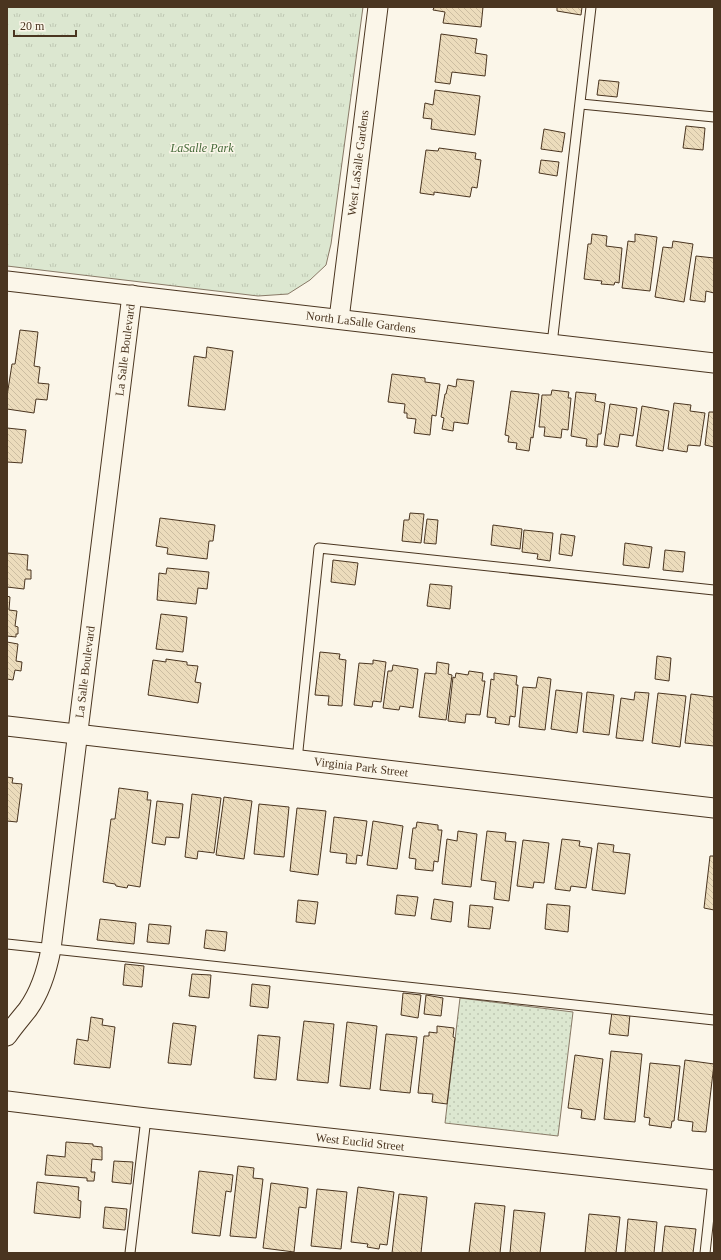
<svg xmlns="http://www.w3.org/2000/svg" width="721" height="1260" font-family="Georgia,serif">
<defs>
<pattern id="grass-dots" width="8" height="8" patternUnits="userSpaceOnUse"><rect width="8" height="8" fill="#dce7d0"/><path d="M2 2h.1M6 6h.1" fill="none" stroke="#bec7b2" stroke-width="1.8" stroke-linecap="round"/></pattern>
<pattern id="park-tufts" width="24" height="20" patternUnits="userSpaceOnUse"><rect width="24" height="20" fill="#dce7d0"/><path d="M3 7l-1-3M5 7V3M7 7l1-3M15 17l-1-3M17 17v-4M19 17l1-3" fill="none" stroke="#bec7b2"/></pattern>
<pattern id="building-back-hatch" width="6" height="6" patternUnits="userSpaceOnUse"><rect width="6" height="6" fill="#ecdcbc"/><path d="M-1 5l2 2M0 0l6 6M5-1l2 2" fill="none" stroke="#ccbda1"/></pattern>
</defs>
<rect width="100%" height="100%" fill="#fbf6e9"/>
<polygon fill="url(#grass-dots)" stroke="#887966" points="460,998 573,1012 558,1136 445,1123"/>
<polygon fill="url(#park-tufts)" stroke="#887966" points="7,7 363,7 331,244 326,265 310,280 288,294 258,296 7,266"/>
<g fill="url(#building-back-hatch)" stroke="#4a3520">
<polygon points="434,7 483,7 481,27 443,23 445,12 433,10"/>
<polygon points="557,7 582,7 581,15 557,11"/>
<polygon points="441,34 477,39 475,53 487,55 485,76 452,72 450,84 435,82"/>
<polygon points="599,80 619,82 617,97 597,95"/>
<polygon points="435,90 480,96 475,135 431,129 432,119 423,118 425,103 433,105"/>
<polygon points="686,126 705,128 703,150 683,148"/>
<polygon points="544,129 565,133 562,152 541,149"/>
<polygon points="439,148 476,153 475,159 481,160 477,188 472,187 470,197 434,192 434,195 420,193 426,150 438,151"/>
<polygon points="541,160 559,162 557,176 539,173"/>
<polygon points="592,234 607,236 606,246 622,248 619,283 615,282 614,285 601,284 602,281 584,279 588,244 591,244"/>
<polygon points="635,234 657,237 650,291 622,288 628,241 635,242"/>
<polygon points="673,241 693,244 684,302 655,297 663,247 672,248"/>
<polygon points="696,256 714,258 714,293 706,291 705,302 690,300"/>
<polygon points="20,330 38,332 34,366 40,367 38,383 49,384 47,400 36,399 34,413 7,409 7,396 12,364 15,364"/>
<polygon points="207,347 233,351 225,410 188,406 194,356 206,358"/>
<polygon points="392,374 425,378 425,382 440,384 436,416 432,415 430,435 414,433 416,419 407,418 407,413 404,413 405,404 388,402"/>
<polygon points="457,379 474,381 468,424 454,422 453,431 442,429 444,418 441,417 445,394 446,394 448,385 456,387"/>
<polygon points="552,390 569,392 568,398 571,398 568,430 562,429 561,438 544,436 545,427 539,427 542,395 551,395"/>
<polygon points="511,391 539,394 533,438 531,437 529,451 516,449 517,443 508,442 509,436 505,435"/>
<polygon points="576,392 596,394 595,401 605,403 601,434 598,434 597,447 586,446 587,439 571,436"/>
<polygon points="674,403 691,405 690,411 705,413 700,446 688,445 687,452 668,449"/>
<polygon points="610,404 637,408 633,436 620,434 618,447 604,445"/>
<polygon points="642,406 669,411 663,451 636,446"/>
<polygon points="709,412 714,412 714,447 705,445"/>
<polygon points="7,428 26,430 22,463 7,462"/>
<polygon points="410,513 424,514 421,543 402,541 404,520 409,520"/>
<polygon points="160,518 215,525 213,541 209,541 207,559 167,554 168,548 156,546"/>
<polygon points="427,519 438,520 436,544 424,543"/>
<polygon points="493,525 522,529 520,549 491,545"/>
<polygon points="524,530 553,533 550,561 537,559 538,554 522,552"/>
<polygon points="561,534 575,536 572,556 559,554"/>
<polygon points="625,543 652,547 649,568 623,565"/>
<polygon points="665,550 685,552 683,572 663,570"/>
<polygon points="7,553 28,555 27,570 31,570 31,579 25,579 24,589 7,587"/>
<polygon points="333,560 358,563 355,585 331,582"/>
<polygon points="167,568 209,572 207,589 198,588 196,604 157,600 159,573 166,574"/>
<polygon points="430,584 452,586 450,609 427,606"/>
<polygon points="7,596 10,597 9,610 17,611 15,626 18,627 18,634 16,634 16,637 7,636"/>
<polygon points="161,614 187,617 183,652 156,649"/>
<polygon points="7,642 18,644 16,661 22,662 21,671 15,670 13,680 7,679"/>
<polygon points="320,652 340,654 339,659 346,660 342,706 328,705 329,696 315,695"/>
<polygon points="657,656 671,658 669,681 655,679"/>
<polygon points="166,659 187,662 187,665 198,666 195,682 201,683 198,703 148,695 153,660 166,662"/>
<polygon points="373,660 386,662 381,702 373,701 372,707 354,705 359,663 373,664"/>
<polygon points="437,662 449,664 448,674 452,675 446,720 419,717 425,673 436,674"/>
<polygon points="393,665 418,669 413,708 400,706 399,710 383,708 388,671 392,671"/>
<polygon points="469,671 483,673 482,681 485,681 480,715 466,714 465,723 448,721 453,677 455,678 456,673 468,675"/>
<polygon points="494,673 517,676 516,685 518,685 515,717 510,716 509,725 495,723 496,718 487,717 491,679 494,680"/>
<polygon points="538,677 551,679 545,730 519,727 523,687 536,688"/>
<polygon points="556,690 582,693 577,733 551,729"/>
<polygon points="587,692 614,695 609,735 583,732"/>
<polygon points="635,692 649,693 643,741 616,738 621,698 634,700"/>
<polygon points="658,693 686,696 680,747 652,743"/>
<polygon points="691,694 714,697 714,746 685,743"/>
<polygon points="7,777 13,778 12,783 22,784 17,822 7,821"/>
<polygon points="119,788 148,792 147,800 151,800 140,887 128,885 127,888 116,886 115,884 103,882 111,819 115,819"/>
<polygon points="192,794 221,798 214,853 198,851 197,859 185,857"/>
<polygon points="224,797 252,801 244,859 216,855"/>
<polygon points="157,801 183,804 179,838 166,837 165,845 152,843"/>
<polygon points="259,804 289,807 284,857 254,854"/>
<polygon points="297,808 326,811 318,875 290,871"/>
<polygon points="334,817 367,821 362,856 357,855 356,864 346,863 347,854 330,852"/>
<polygon points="373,821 403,826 397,869 367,865"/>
<polygon points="417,822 438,825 438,830 442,830 438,862 434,861 433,871 415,869 416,859 409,858 413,828 416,828"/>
<polygon points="458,831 477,834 471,887 442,884 447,839 457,841"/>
<polygon points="487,831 506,833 505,841 516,842 509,901 494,899 496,882 481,880"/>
<polygon points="562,839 580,841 579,846 592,848 586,888 571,886 570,891 555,889"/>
<polygon points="523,840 549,843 544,883 534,882 533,888 517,886"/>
<polygon points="598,843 614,845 613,852 630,854 625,894 592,890"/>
<polygon points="710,856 714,856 714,910 704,908"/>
<polygon points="397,895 418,897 415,916 395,914"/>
<polygon points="434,899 453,902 451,922 431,919"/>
<polygon points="298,900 318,902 315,924 296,922"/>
<polygon points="547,904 570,906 568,932 545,929"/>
<polygon points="470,905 493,907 490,929 468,927"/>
<polygon points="100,919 136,923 134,944 97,940"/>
<polygon points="149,924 171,926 169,944 147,942"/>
<polygon points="206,930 227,932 225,951 204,948"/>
<polygon points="125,964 144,966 142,987 123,985"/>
<polygon points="192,974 211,975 209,998 189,996"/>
<polygon points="252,984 270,986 268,1008 250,1006"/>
<polygon points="403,993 421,995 418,1018 401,1015"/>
<polygon points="426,995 443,998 441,1016 424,1014"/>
<polygon points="612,1012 630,1014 628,1036 609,1034"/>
<polygon points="91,1017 103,1019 102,1025 115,1027 110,1068 74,1064 77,1039 88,1041"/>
<polygon points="304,1021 334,1024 328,1083 297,1080"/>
<polygon points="347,1022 377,1026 370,1089 340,1086"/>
<polygon points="173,1023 196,1026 191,1065 168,1063"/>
<polygon points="437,1026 454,1028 453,1037 455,1038 447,1104 432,1102 433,1094 418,1093 424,1036 429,1036 429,1032 437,1033"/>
<polygon points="386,1034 417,1037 410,1093 380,1090"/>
<polygon points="258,1035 280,1037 276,1080 254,1078"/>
<polygon points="611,1051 642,1054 635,1122 604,1119"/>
<polygon points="575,1055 603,1059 595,1120 581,1118 582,1110 568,1108"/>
<polygon points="685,1060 714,1064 706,1132 692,1131 693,1122 678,1120"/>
<polygon points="650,1063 680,1066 674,1121 672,1121 671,1128 649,1125 650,1118 644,1117"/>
<polygon points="66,1142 93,1144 93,1146 102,1147 102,1160 92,1159 91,1172 95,1172 94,1181 87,1181 87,1178 45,1175 47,1155 65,1157"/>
<polygon points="114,1161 133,1162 131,1184 112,1182"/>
<polygon points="238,1166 254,1168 253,1178 263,1179 256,1238 230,1236"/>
<polygon points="199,1171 233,1175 231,1192 226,1191 220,1236 192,1233"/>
<polygon points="37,1182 79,1187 78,1200 81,1201 80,1218 34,1213"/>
<polygon points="271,1183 308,1188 306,1208 299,1207 294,1252 263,1248"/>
<polygon points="358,1187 394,1192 387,1245 380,1244 379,1249 367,1247 368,1244 351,1242"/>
<polygon points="317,1189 347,1192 341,1249 311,1246"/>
<polygon points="399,1194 427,1197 421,1253 392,1253"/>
<polygon points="475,1203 505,1206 500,1253 469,1253"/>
<polygon points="105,1207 127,1209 125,1230 103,1228"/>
<polygon points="514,1210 545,1213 540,1253 510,1253"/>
<polygon points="589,1214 620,1217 616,1253 585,1253"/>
<polygon points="628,1219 657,1222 654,1253 625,1253"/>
<polygon points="665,1226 696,1229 693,1253 662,1253"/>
</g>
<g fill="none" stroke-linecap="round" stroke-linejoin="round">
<defs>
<g id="lane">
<polyline points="581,104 714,117"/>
<polyline points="552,344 591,7"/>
<polyline points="297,760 319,548 714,590"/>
<polyline points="7,944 714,1020"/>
<polyline points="130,1253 146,1118"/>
<polyline points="705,1253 713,1180"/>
</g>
<g id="street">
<polyline points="7,281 714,363"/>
<polyline points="339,319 378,7"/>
<polyline points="7,726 714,808"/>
<path d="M7,1036C13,1027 21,1018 28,1009C41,991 47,970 51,949L132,295"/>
<polyline points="7,1101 146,1118 714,1180"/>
</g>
</defs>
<use href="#lane" stroke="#4a3520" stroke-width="11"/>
<use href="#street" stroke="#4a3520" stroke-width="21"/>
<use href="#lane" stroke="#fbf6e9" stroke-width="9"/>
<use href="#street" stroke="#fbf6e9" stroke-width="19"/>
</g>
<g text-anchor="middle" stroke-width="3" stroke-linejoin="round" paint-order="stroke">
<g font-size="12" font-style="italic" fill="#436837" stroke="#fbf6e9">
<text x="202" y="152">LaSalle Park</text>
</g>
<g font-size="12" fill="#4a3520" stroke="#fbf6e9">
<text transform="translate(358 163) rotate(-83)" y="4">West LaSalle Gardens</text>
<text transform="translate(361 322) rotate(7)" y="4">North LaSalle Gardens</text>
<text transform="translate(125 350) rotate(-83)" y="4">La Salle Boulevard</text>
<text transform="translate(85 672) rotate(-83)" y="4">La Salle Boulevard</text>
<text transform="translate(361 767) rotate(7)" y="4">Virginia Park Street</text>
<text transform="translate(360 1142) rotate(6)" y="4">West Euclid Street</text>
</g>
</g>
<rect width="721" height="1260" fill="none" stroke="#4a3520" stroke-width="16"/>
<path d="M14 30v6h62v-6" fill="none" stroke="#4a3520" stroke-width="2"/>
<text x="20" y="30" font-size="12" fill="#4a3520" stroke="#fbf6e9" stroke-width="3" paint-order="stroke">20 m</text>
</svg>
